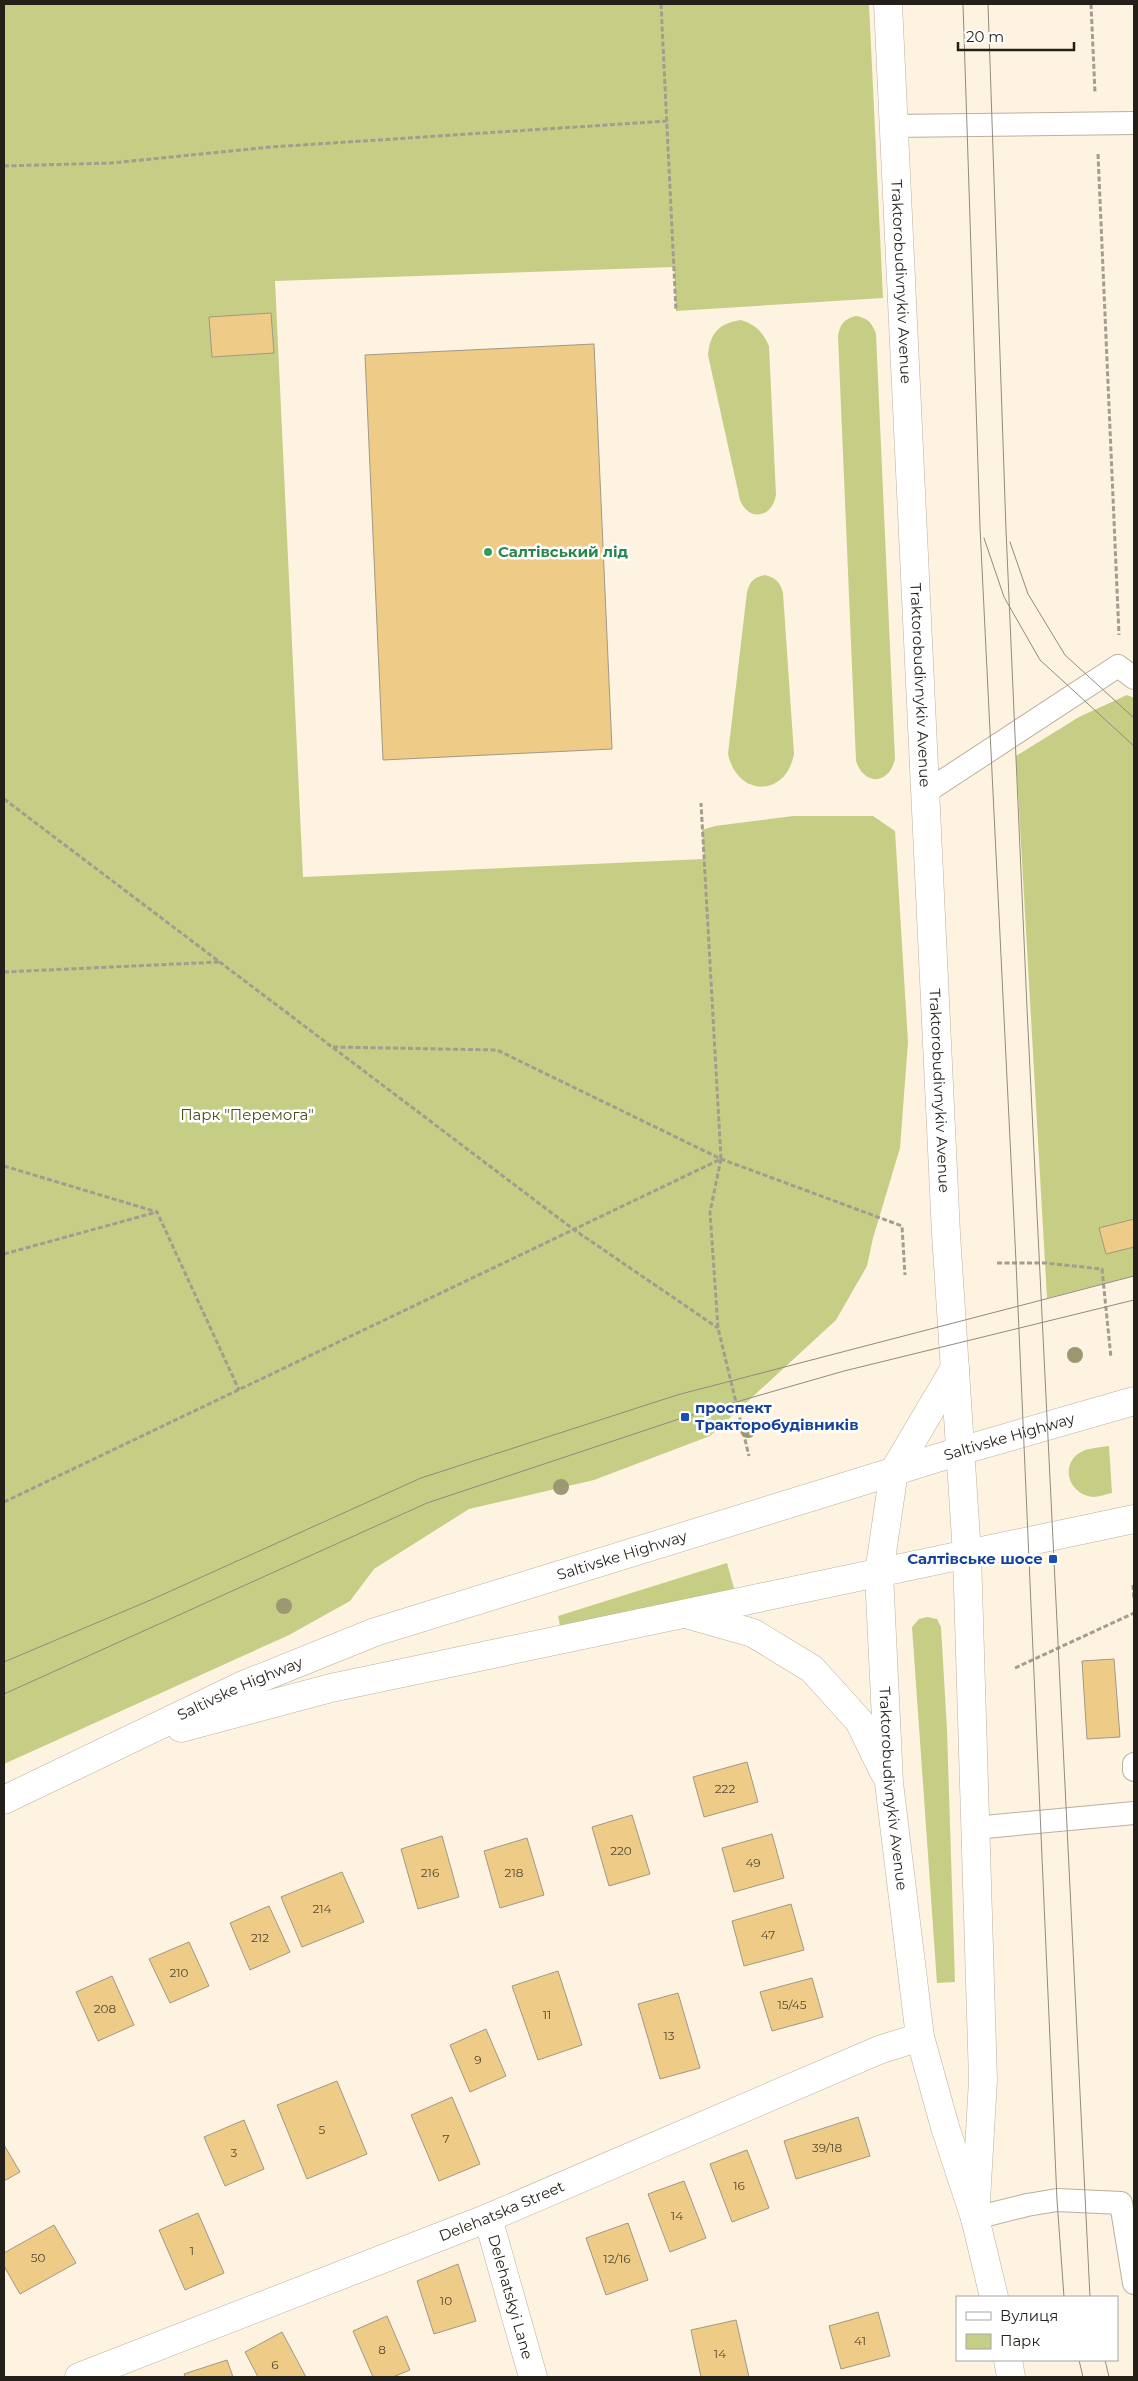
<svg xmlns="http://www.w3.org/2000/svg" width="1138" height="2381" font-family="Montserrat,sans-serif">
<rect width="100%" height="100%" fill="#fdf3e0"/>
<g fill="#c6ce85">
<polygon points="4,4 869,4 883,298 676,311 674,267 275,281 303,877 704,859 702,830 715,826 793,816 873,816 895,831 908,1042 900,1148 873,1238 867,1266 836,1320 710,1436 594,1480 469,1509 374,1569 350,1601 289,1635 4,1764"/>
<path d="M856,316C867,318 872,322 876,334L895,759C889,785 864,786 856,761L838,336C840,324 844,319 856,316Z"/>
<path d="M741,320C756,325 762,331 769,346L776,495C772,518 749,522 740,500L708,355C710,333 719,323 741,320Z"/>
<path d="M765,575C776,578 780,582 783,593L794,754C786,798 737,797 728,754L747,592C750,581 754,577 765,575Z"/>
<polygon points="1127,695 1134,698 1134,1276 1047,1298 1016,756 1079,717"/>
<path d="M1109,1446L1112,1493C1106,1494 1099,1497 1093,1497C1066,1494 1059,1460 1085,1450C1092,1448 1101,1447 1109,1446Z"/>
<polygon points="727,1563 737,1599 562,1636 558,1616"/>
<polygon points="927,1617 937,1619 941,1627 947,1730 955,1982 937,1983 912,1627 919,1619"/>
</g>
<g fill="#eecb86" stroke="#a19887">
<polygon points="271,313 274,353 212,357 209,317"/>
<polygon points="594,344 612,749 383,760 365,355"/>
<polygon points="1134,1219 1134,1247 1106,1254 1099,1228"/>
<polygon points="1114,1659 1120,1737 1087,1739 1082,1661"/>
<polygon points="747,1762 758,1802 704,1817 693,1777"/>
<polygon points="632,1815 650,1874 609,1886 592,1827"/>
<polygon points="772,1834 784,1878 734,1892 722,1848"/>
<polygon points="442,1836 459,1897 418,1909 401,1849"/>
<polygon points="527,1838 544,1895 500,1908 484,1851"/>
<polygon points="342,1872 364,1922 302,1947 281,1897"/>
<polygon points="791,1904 804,1950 744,1966 732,1921"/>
<polygon points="269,1906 290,1952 250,1970 230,1923"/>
<polygon points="189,1942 209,1986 170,2003 149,1959"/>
<polygon points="558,1971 582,2045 538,2060 512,1986"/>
<polygon points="112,1976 134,2025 98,2041 76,1992"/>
<polygon points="812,1978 823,2017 772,2031 760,1992"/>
<polygon points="678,1993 700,2068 660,2079 638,2004"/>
<polygon points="486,2029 506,2076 470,2092 450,2045"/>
<polygon points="337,2081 367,2154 307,2179 277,2105"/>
<polygon points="452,2097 480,2164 439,2181 411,2115"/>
<polygon points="858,2117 870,2156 796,2179 784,2141"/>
<polygon points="244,2120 264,2169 225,2186 204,2137"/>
<polygon points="4,2145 20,2172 4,2181"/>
<polygon points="747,2150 769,2208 732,2222 710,2164"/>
<polygon points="684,2181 706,2238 670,2252 648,2194"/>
<polygon points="198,2213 224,2273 185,2290 159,2230"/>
<polygon points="628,2223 648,2280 606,2295 586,2238"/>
<polygon points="54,2225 76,2263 20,2294 4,2266 4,2253"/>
<polygon points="458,2264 476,2321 434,2334 417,2281"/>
<polygon points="878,2312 890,2356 841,2369 829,2326"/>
<polygon points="387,2316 410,2370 393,2377 373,2377 353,2331"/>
<polygon points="736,2320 749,2377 701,2377 691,2330"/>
<polygon points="282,2332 306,2377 258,2377 245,2352"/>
<polygon points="227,2360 233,2377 185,2377 184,2374"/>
</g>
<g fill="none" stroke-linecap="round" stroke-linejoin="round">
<defs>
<g id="service">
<polyline points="893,126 1134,123"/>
<polyline points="926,792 1118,666 1134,678"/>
<polyline points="1134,1764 1134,1770"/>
<polyline points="974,1828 1134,1813"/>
<polyline points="975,2218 1027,2205 1057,2200 1121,2203 1134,2283"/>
</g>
<g id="minor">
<path id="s1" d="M488,2218L533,2377"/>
<path id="s2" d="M79,2377L488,2218L879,2050L920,2037"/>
</g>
<g id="secondary">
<path id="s3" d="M888,4L946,1234L967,1554L983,2080L975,2218"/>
<path id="s4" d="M955,1368L894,1471L879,1573L889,1783L920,2037L945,2127L975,2218L994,2297"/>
<polyline points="686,1614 753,1633 812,1669 859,1721 884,1772"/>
<polyline points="1008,2360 1011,2377"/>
</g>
<g id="primary">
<polyline points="181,1728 331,1688 1134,1519"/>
<path id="s5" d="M4,1800L241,1686L375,1632L960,1451L1134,1401"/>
</g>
</defs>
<use href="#service" stroke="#bab09e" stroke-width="24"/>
<use href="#minor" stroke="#bab09e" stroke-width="29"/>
<use href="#secondary" stroke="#bab09e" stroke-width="29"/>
<use href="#primary" stroke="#bab09e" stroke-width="29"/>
<g stroke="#a49c8f" stroke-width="3" stroke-dasharray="5 2.5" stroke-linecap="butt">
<polyline points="661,4 676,311"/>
<polyline points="1091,4 1095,93"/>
<polyline points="1098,154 1119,635"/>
<polyline points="4,166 111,163 271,147 667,121"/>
<polyline points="4,799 573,1229 718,1328"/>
<polyline points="4,972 219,962"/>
<polyline points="333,1047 497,1050 721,1159 902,1226 905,1275"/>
<polyline points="721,1159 710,1212 718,1328 749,1456"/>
<polyline points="4,1166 157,1212 239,1390"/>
<polyline points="4,1254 157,1212"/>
<polyline points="997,1263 1046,1263 1102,1269 1111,1358"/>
<polyline points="4,1502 721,1159 701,803"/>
<polyline points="1133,1585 1134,1599"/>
<polyline points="1015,1668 1134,1613"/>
</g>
<use href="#service" stroke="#fff" stroke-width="22"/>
<use href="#minor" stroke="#fff" stroke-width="28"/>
<use href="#secondary" stroke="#fff" stroke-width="28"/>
<use href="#primary" stroke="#fff" stroke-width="28"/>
<g stroke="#928b7e" stroke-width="1">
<polyline points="963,4 980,527 1016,1262 1057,2200 1064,2297"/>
<polyline points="988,4 1006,530 1027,1008 1090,2297"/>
<polyline points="984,538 1004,597 1040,660 1134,746"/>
<polyline points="1010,542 1028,594 1065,655 1134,718"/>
<polyline points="4,1662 153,1599 421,1478 677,1395 1134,1276"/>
<polyline points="4,1694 427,1503 685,1417 736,1402 844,1371 1134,1300"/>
<polyline points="1079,2360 1083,2377"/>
<polyline points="1105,2360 1109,2377"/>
</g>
</g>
<g fill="#9b9872">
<circle cx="1075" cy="1355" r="8"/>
<circle cx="748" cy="1430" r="8"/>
<circle cx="561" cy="1487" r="8"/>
<circle cx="284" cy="1606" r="8"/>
</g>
<circle fill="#2e9e5b" stroke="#fff" stroke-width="2" cx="488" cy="552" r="5"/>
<g fill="#1a4fb4" stroke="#fff" stroke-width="2">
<rect x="680" y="1412" width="10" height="10" rx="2.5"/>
<rect x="1048" y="1554" width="10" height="10" rx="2.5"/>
</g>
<g text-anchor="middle" stroke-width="5" stroke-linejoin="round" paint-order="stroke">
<g font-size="12" fill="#564a34">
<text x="725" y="1793">222</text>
<text x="621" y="1855">220</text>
<text x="753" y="1867">49</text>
<text x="430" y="1877">216</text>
<text x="514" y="1877">218</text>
<text x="322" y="1913">214</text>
<text x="768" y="1939">47</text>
<text x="260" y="1942">212</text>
<text x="179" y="1977">210</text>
<text x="792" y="2009">15/45</text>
<text x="105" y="2013">208</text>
<text x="547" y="2019">11</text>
<text x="669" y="2040">13</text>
<text x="478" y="2064">9</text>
<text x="322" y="2134">5</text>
<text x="446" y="2143">7</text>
<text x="827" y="2152">39/18</text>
<text x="234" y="2157">3</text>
<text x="739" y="2190">16</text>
<text x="677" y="2220">14</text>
<text x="192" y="2255">1</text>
<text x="38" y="2262">50</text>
<text x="617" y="2263">12/16</text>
<text x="446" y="2305">10</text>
<text x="860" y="2345">41</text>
<text x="382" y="2354">8</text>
<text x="720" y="2358">14</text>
<text x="275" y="2369">6</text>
</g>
<g font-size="15" fill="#231f19" stroke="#fff">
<text dy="5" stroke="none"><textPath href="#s3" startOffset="278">Traktorobudivnykiv Avenue</textPath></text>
<text dy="5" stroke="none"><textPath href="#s3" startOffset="682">Traktorobudivnykiv Avenue</textPath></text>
<text dy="5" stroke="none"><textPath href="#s3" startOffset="1088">Traktorobudivnykiv Avenue</textPath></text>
<text dy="5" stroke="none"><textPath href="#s5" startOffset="1071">Saltivske Highway</textPath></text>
<text dy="5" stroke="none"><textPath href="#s5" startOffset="666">Saltivske Highway</textPath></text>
<text dy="5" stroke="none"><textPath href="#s5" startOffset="261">Saltivske Highway</textPath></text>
<text dy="5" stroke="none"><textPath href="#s4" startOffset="439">Traktorobudivnykiv Avenue</textPath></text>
<text dy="5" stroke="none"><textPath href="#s2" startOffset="454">Delehatska Street</textPath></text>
<text dy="5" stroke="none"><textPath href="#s1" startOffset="82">Delehatskyi Lane</textPath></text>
</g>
<g font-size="15" font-weight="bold" fill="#27864d" stroke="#fff" text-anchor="start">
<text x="498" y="557">Салтівський лід</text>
</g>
<g font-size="15" fill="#4a4e18" stroke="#fff">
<text x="247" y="1120">Парк "Перемога"</text>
</g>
<g font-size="15" font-weight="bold" fill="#164399" stroke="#fff" text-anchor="start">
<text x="695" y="1413">проспект<tspan x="695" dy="17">Тракторобудівників</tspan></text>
<text x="1043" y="1564" text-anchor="end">Салтівське шосе</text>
</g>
</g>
<rect width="1138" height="2381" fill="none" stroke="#231f19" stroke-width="10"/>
<rect x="956" y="2296" width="162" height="65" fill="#ffffff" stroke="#a7a5a3"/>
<rect x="966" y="2312" width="25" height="8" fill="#ffffff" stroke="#a7a5a3"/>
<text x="1000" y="2321" font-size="15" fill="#231f19">Вулиця</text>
<rect x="966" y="2334" width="25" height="15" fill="#c6ce85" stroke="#a7a5a3"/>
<text x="1000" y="2346" font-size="15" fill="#231f19">Парк</text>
<path d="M958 42v8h116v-8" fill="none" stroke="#231f19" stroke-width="2.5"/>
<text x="966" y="42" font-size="15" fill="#231f19" stroke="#ffffff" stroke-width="4" paint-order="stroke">20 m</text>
</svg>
